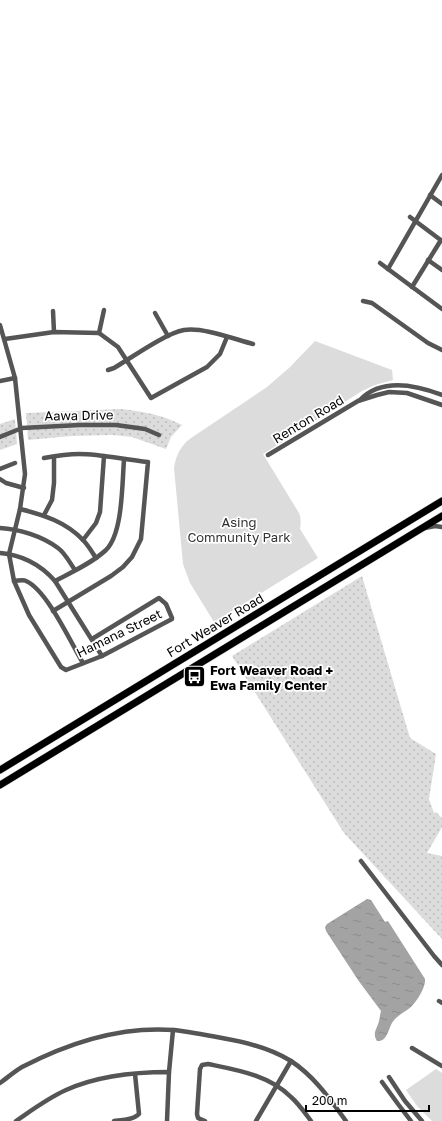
<svg xmlns="http://www.w3.org/2000/svg" width="442" height="1121" font-family="'Golos Text',sans-serif">
<defs>
<pattern id="grass-dots" width="8" height="8" patternUnits="userSpaceOnUse"><rect width="8" height="8" fill="#dcdcdc"/><path d="M2 2h.1M6 6h.1" fill="none" stroke="#bbb" stroke-width="1.8" stroke-linecap="round"/></pattern>
<pattern id="water-ripples" width="26" height="14" patternUnits="userSpaceOnUse"><rect width="26" height="14" fill="#a3a3a3"/><path d="M2 4q2-2 4 0t4 0M15 11q2-2 4 0t4 0" fill="none" stroke="#8b8b8b"/></pattern>
</defs>
<rect width="100%" height="100%" fill="#fff"/>
<g fill="url(#grass-dots)">
<path d="M121,409C145,412 160,414 182,425L171,437L166,449L132,437L113,435L71,436L28,440L26,413Z"/>
<polygon points="15,419 17,444 0,450 0,424"/>
<polygon points="362,576 410,738 436,754 429,799 434,813 436,812 442,818 442,827 427,853 442,856 442,939 344,833 232,656"/>
</g>
<g fill="#dcdcdc">
<path d="M315,341L392,370L393,380L375,385L362,391L263,454L299,513C301,518 301,524 300,529L318,558L214,622L190,583L183,564L174,468C176,455 181,445 191,438L267,387L289,368Z"/>
<polygon points="436,1069 442,1073 442,1121 432,1121 417,1106 406,1090"/>
</g>
<path fill="url(#water-ripples)" d="M367,899L371,900L385,922L388,921L425,979C426,987 417,1001 411,1007C405,1012 396,1016 392,1023C388,1030 387,1042 377,1041C372,1033 377,1029 379,1021C380,1018 380,1014 381,1011L358,980L326,931L325,927L327,924Z"/>
<g fill="none" stroke-linecap="round" stroke-linejoin="round">
<defs>
<g id="highway">
<polyline points="0,770 442,501"/>
<polyline points="0,785 442,516"/>
</g>
</defs>
<use href="#highway" stroke="#dbdbdb" stroke-width="8"/>
<g stroke="#555" stroke-width="4.5">
<polyline points="442,175 388,269 442,309"/>
<polyline points="430,195 442,204"/>
<polyline points="410,217 442,241"/>
<polyline points="428,260 442,270"/>
<polyline points="380,263 388,269"/>
<polyline points="412,287 441,240"/>
<polyline points="363,301 372,303 428,343 442,350"/>
<polyline points="53,311 54,332"/>
<polyline points="155,313 168,336"/>
<polyline points="0,325 15,378 25,474 20,509 9,554 14,581 29,615 61,667 66,670 102,656 172,619 172,618 166,604 159,598 92,639"/>
<polyline points="99,333 104,310"/>
<polyline points="5,339 54,332 99,333 118,347 151,398 207,367 220,354 227,337"/>
<path d="M108,370L114,368C131,358 166,333 184,330C203,327 234,339 253,344"/>
<polyline points="0,381 15,378"/>
<path d="M360,400C382,377 416,385 442,395"/>
<polyline points="0,437 22,428 80,425 116,425 145,429 159,435"/>
<polyline points="268,455 358,401 377,395 389,392 407,393 442,405"/>
<path d="M44,458C55,456 67,454 79,454C102,454 125,460 148,462L141,539L132,557L123,567L111,576L53,611"/>
<polyline points="0,469 15,463"/>
<polyline points="0,479 6,483 24,488"/>
<path d="M20,509C44,515 66,522 83,540C88,545 92,552 96,558"/>
<polyline points="44,515 52,500 54,483 54,457"/>
<path d="M0,528C19,529 42,536 58,548C65,553 70,563 75,570"/>
<polyline points="425,528 435,526 442,527"/>
<polyline points="83,540 96,523 100,512 104,456"/>
<path d="M0,553C23,555 40,564 55,581L102,656"/>
<path d="M14,581C18,581 23,579 26,581C47,590 71,643 83,663"/>
<path d="M55,581C72,572 92,563 106,550C123,533 122,484 124,460"/>
<polyline points="361,861 434,956 442,965"/>
<polyline points="439,1001 442,1003"/>
<polyline points="412,1048 442,1066"/>
<polyline points="169,1072 173,1030"/>
<polyline points="389,1077 405,1101 422,1121"/>
<polyline points="382,1082 398,1104 411,1121"/>
<path d="M0,1083C7,1078 15,1071 22,1067C68,1043 122,1026 174,1030C190,1032 206,1035 222,1038C246,1042 270,1048 291,1061C314,1076 330,1099 346,1121"/>
<path d="M16,1121C32,1110 48,1098 66,1090C97,1076 135,1072 169,1072L167,1121"/>
<path d="M114,1121C122,1120 133,1120 139,1114L135,1074"/>
<path d="M205,1121L198,1118L197,1114L200,1069L202,1065L208,1064C237,1070 269,1075 291,1097C299,1104 305,1113 311,1121"/>
<polyline points="256,1121 291,1061"/>
</g>
<use href="#highway" stroke="#000" stroke-width="7"/>
</g>
<defs>
<symbol id="bus-square" viewBox="-11 -11 22 22"><rect x="-9" y="-9" width="18" height="18" rx="4" fill="#000" stroke="#fff"/><path d="M-5-6H5V4H4V6H2V4H-2V6H-4V4H-5ZM-3.5-4V0h7V-4ZM-3.5 1.2v1.5H-2V1.2ZM2 1.2v1.5H3.5V1.2Z" fill="#fff"/></symbol>
</defs>
<g fill-rule="evenodd">
<use href="#bus-square" x="182" y="664" width="25" height="25"/>
</g>
<g text-anchor="middle" stroke-width="3.5" stroke-linejoin="round" paint-order="stroke">
<g font-size="13" fill="#000" stroke="#fff">
<text transform="translate(79 415) rotate(-1)" y="5">Aawa Drive</text>
<text transform="translate(308 419) rotate(-31)" y="5">Renton Road</text>
<text transform="translate(215 625) rotate(-31)" y="5">Fort Weaver Road</text>
<text transform="translate(119 633) rotate(-26)" y="5">Hamana Street</text>
</g>
<g font-size="13" fill="#333" stroke="#fff">
<text x="239" y="527">Asing<tspan x="239" dy="15">Community Park</tspan></text>
</g>
<g font-size="13" font-weight="bold" fill="#000" stroke="#fff" text-anchor="start">
<text x="210" y="675">Fort Weaver Road +<tspan x="210" dy="15">Ewa Family Center</tspan></text>
</g>
</g>
<path d="M306 1105v6h123v-6" fill="none" stroke="#000000" stroke-width="2"/>
<text x="312" y="1105" font-size="12" fill="#000000" stroke="#ffffff" stroke-width="3" paint-order="stroke">200 m</text>
</svg>
